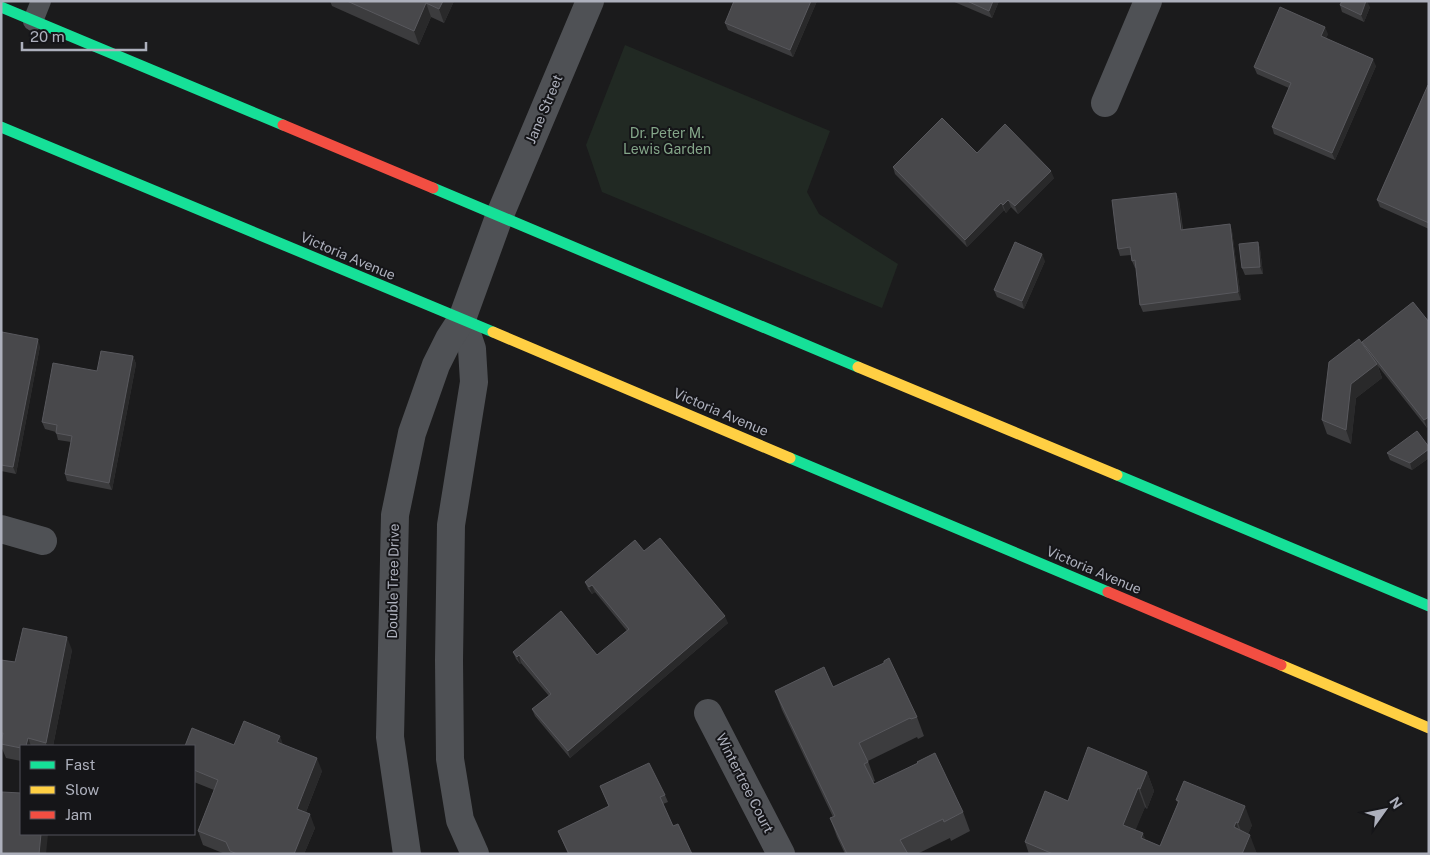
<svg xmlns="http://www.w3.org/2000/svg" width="1430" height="855" font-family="'Public Sans',sans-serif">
<rect width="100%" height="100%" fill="#1b1b1c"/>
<polygon fill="#212923" points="625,45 830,131 807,192 819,214 898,264 882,308 602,192 586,145"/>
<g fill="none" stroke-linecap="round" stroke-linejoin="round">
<polyline stroke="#4f5155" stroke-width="20" points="33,21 41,1"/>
<g stroke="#4f5155" stroke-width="28">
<polyline points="1105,103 1148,1"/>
<polyline points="462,319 472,349 474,382 451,525 449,660 450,759 460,820 475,854"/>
<polyline points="1,529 43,541"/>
<polyline points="708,713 781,854"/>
<polyline points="407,854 390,737 395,515 412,433 436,365 449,339 462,319 499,217 590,1"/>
</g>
<g stroke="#16e098" stroke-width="11">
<polyline points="1,7 283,125"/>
<polyline points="1,127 493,332"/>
<polyline points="433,188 858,367"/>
<polyline points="790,458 1108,592"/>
<polyline points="1117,475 1429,606"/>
</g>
<g stroke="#ffcf43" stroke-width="11">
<polyline points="493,332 790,458"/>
<polyline points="858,367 1117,475"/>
<polyline points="1281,665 1429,728"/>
</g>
<g stroke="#f24e42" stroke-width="11">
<polyline points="283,125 433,188"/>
<polyline points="1108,592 1281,665"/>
</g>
</g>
<g fill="#3c3c3e">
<polygon points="330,1 454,1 444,23 431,17 419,45 332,6"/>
<polygon points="817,1 793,57 728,30 725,23"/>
<polygon points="952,1 999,1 992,18"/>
<polygon points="1340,5 1370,7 1364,22 1342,12"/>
<polygon points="1328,34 1326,38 1376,66 1335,160 1274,134 1272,127 1289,88 1257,74 1254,67"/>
<polygon points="1429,85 1429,229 1380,207 1377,200"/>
<polygon points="977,153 1054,178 1018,214 1011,207 1006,213 1004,210 967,247 895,174 893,167"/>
<polygon points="1176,193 1179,200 1183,229 1230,224 1232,231 1241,300 1143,312 1140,305 1136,268 1135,268 1132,261 1131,255 1120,256 1118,249"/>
<polygon points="1258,242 1260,249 1263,274 1245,275 1242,268"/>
<polygon points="1045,261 1024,309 997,297 994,290"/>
<polygon points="1413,302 1427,428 1378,366 1382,378 1356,398 1351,444 1327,434 1322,420 1363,344 1362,342"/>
<polygon points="1,336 40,346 16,474 1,471"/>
<polygon points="133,356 136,364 112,490 67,481 65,474 71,442 58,440 56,432 45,429 42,422 97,371"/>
<polygon points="1429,447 1429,458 1412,470 1390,460 1387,453"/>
<polygon points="644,551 728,623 570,758 535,716 532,709 549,696 521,663 520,664 516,659 513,652 597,655 627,631 595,592 592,594 588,589 585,582"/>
<polygon points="72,650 53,746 21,746 21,761 6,758 1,746 1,660 15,662"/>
<polygon points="833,687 917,717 924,736 918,739 917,737 868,761 875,781 873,782 874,784 963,812 970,831 951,841 950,838 917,854 845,854 837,837 830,818 833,817 782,710 775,691"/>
<polygon points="283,744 322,771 306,812 315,828 304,854 225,854 203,845 198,831 214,790 194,782 194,746"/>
<polygon points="1147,772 1154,791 1147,809 1145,807 1135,830 1146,840 1160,846 1178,803 1176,800 1252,825 1248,834 1257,854 1029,854 1025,842"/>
<polygon points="600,786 665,795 668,802 663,804 673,826 692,854 568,854 558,831 609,807"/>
</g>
<g fill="#29292a">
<polygon points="443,1 454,1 444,23 439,9"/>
<polygon points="811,1 817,1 793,57 790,50"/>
<polygon points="993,1 999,1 992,18 989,11"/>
<polygon points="1366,1 1367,1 1370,7 1364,22 1361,15"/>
<polygon points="426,3 431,17 419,45 414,31"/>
<polygon points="1325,27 1328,34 1324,43 1321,36"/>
<polygon points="1373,59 1376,66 1335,160 1332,153"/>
<polygon points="1051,171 1054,178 1018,214 1015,206"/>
<polygon points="1176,193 1179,200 1183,237 1181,230"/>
<polygon points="1008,200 1011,207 1006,213 1003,205"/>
<polygon points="1001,203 1004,210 967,247 965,240"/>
<polygon points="1230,224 1232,231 1241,300 1238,292"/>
<polygon points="1258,242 1260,249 1263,274 1260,267"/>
<polygon points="1042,254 1045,261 1024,309 1022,301"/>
<polygon points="38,339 40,346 16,474 13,467"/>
<polygon points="133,356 136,364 112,490 109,483"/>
<polygon points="1377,364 1382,378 1356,398 1351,444 1346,430 1351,384"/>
<polygon points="1429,417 1429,426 1427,428 1424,420"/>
<polygon points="1429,449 1429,458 1412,470 1410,463"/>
<polygon points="592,585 595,592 592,594 589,587"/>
<polygon points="725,616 728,623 570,758 568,751"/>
<polygon points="67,637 72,650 53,746 47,746 46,743"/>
<polygon points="519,655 521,663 520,664 517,657"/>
<polygon points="280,736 285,750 277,742"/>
<polygon points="28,738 31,746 26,746"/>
<polygon points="317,758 322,771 302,822 297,809"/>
<polygon points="1147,772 1154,791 1147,809 1140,789"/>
<polygon points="1138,788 1145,807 1130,844 1123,825"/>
<polygon points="1245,806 1252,825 1245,842 1238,823"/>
<polygon points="310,814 315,828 304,854 294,854"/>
<polygon points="1236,822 1243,841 1234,827"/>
<polygon points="1143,833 1150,852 1141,838"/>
<polygon points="41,834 48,834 46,854 39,854"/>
<polygon points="1250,835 1257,854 1242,854"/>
</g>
<g fill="#48484b" stroke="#58585d">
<polygon points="347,1 443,1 439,9 426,3 414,31"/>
<polygon points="734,1 811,1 790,50 725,23"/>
<polygon points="967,1 993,1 989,11"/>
<polygon points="1342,1 1366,1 1361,15 1340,5"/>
<polygon points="1280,7 1325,27 1321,36 1373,59 1332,153 1272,127 1291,83 1254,67"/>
<polygon points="1428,85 1429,85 1429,223 1377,200"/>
<polygon points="942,118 977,153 1005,124 1051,171 1015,206 1008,200 1003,205 1001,203 965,240 893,167"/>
<polygon points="1176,193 1181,230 1230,224 1238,292 1140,305 1135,260 1132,261 1130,247 1118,249 1112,200"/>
<polygon points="1015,242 1042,254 1022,301 994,290"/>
<polygon points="1258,242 1260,267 1242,268 1239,244"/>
<polygon points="1413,302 1429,322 1429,417 1424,420 1362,342"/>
<polygon points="2,332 38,339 13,467 1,465 1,336"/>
<polygon points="1359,339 1377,364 1351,384 1346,430 1322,420 1329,362"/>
<polygon points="101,351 133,356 109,483 65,474 72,436 56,433 57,425 42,422 53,363 97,371"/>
<polygon points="1417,431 1429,447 1429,449 1410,463 1387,453"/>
<polygon points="660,538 725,616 568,751 532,709 551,694 519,655 517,657 513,652 561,611 597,655 629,629 592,585 589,587 585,582 635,540 644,551"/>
<polygon points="23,628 67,637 46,743 28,738 26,746 21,746 21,748 1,744 3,733 1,733 1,660 15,662"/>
<polygon points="889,658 917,717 911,719 910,718 859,743 868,762 864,764 874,784 918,763 917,762 935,753 963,812 944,822 943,819 900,840 908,854 847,854 830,818 835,816 775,691 824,667 833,687 884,663 884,661"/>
<polygon points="244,721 280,736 277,742 317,758 297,809 310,814 294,854 237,854 230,851 226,842 198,831 218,780 194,770 194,746 185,746 192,728 234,745"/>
<polygon points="1088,747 1147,772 1140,789 1138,788 1123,825 1143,833 1141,838 1160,846 1179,801 1176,800 1184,781 1245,806 1238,823 1236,822 1234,827 1250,835 1242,854 1053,854 1025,842 1045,791 1068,801"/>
<polygon points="649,763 665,795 660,797 673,826 678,824 692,854 569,854 558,831 609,806 600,786"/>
<polygon points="2,792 21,793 21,834 41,834 39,854 1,854 1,802"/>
</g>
<g text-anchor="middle" stroke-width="4" stroke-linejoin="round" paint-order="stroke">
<g font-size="14" fill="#adb0bc" stroke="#151518">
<text transform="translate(544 109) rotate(-67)" y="5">Jane Street</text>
<text transform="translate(348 256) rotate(23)" y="5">Victoria Avenue</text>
<text transform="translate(721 412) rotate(23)" y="5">Victoria Avenue</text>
<text transform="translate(1094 570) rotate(23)" y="5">Victoria Avenue</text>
<text transform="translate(393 581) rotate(-89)" y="5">Double Tree Drive</text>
<text transform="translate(745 783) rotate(63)" y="5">Wintertree Court</text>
</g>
<g font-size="14" fill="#84a689" stroke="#151518">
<text x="667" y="138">Dr. Peter M.<tspan x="667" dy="16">Lewis Garden</tspan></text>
</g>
</g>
<rect width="1430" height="855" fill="none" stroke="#adb0bc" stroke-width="5"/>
<rect x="20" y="745" width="175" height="90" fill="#151518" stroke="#52535a"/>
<rect x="30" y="761" width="25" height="8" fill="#16e098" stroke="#52535a"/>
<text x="65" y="770" font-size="15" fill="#adb0bc">Fast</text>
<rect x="30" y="786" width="25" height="8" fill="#ffcf43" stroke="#52535a"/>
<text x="65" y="795" font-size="15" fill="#adb0bc">Slow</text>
<rect x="30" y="811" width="25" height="8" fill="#f24e42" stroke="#52535a"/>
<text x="65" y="820" font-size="15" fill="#adb0bc">Jam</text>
<g transform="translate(1385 810) rotate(57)" stroke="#151518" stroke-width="4" paint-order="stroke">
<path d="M0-4L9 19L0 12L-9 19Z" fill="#adb0bc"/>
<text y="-8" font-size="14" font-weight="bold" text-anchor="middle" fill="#adb0bc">N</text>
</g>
<path d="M22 42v8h124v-8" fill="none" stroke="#adb0bc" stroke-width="2.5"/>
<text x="30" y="42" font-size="15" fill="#adb0bc" stroke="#151518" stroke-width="4" paint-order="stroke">20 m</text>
</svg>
